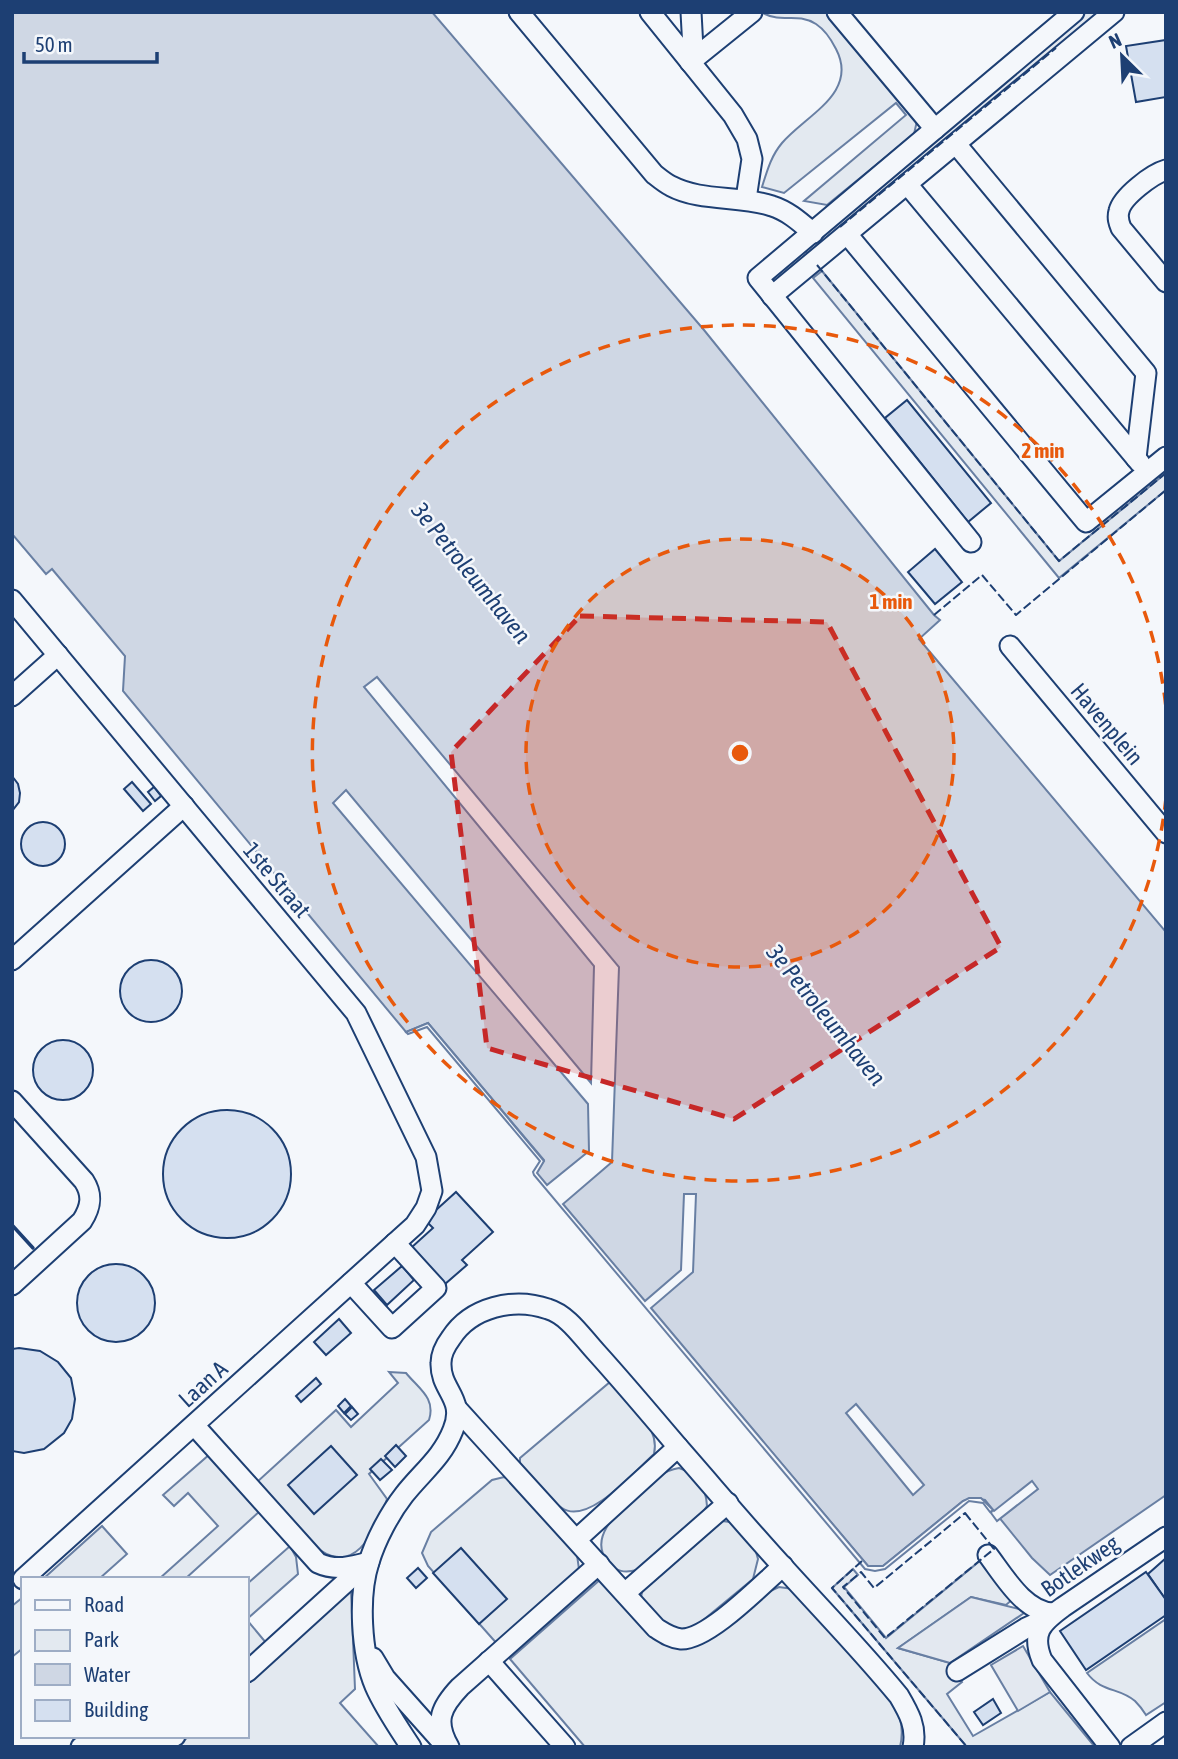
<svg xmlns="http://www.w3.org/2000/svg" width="1178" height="1759" font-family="'Asap Condensed',sans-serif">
<rect width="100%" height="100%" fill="#f4f7fb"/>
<g fill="#e3e9f0" stroke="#687fa3" stroke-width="2">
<path d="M769,12H829L917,121L914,134L827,205L804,201L906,115L896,103L784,193L762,187C767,171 771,156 782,143C806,115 859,93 836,49C831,39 825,30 816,24C797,12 782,23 765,14Z"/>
<polygon points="1085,12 1099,12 808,254 804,248"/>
<polygon points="822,271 1059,561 1166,473 1166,490 1059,578 813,278"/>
<path d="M389,1372L406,1373C419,1389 436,1398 429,1420L369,1474L387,1499C347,1612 303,1535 257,1482L336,1410L351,1427L398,1383Z"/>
<path d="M610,1382C627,1401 661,1425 654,1454C635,1471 588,1526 562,1508C546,1498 533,1479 520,1466V1458Z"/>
<polygon points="210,1454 260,1511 185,1579 159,1579 218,1526 188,1493 174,1506 163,1495"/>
<path d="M679,1468C698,1474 706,1487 707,1506L701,1515L637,1570C625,1573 616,1572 608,1562C588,1538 617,1513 634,1498C648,1485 660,1471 679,1468Z"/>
<polygon points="504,1477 513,1481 577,1555 579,1569 573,1581 499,1646 428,1566 422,1553 431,1532 492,1480"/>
<polygon points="722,1521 730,1522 754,1545 758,1559 753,1579 696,1626 682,1629 670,1628 647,1607 641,1597 643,1588 712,1525"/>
<polygon points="102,1526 127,1554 99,1579 43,1579"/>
<polygon points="290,1546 296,1557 298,1574 247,1619 247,1584"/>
<polygon points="981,1560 1014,1598 1006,1605 971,1597 898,1648 950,1663 962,1682 947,1694 973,1736 1050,1692 1095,1747 967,1747 832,1588 853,1569 858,1575 844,1587 886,1638"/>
<path d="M602,1578L646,1630L700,1644L721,1632L768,1592L779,1587L793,1589L889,1694C899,1712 905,1726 900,1747H585L510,1659Z"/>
<polygon points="351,1590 355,1689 340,1703 379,1747 177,1747 189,1736 247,1736 247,1684"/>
<polygon points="23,1597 23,1648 12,1657 12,1606"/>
<path d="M1166,1619V1702L1146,1715C1143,1710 1139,1705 1135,1701C1119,1687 1102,1693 1087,1673Z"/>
<polygon points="247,1620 267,1644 247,1663"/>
</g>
<g fill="#e3e8f0" stroke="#687fa3" stroke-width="2">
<polygon points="971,1597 1027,1611 950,1663 898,1648"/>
<polygon points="1023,1646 1050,1692 1018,1711 991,1665"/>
</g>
<polygon fill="#cfd7e4" stroke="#687fa3" stroke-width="2" points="12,12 432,12 704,330 934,615 940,620 919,639 1166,932 1166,1495 1050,1575 1032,1558 985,1500 975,1498 963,1501 883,1566 868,1566 536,1173 544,1160 428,1023 406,1032 123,691 125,656 52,569 46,574 12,534"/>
<g fill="#f4f7fb" stroke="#687fa3" stroke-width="2">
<polygon points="377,677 619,967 612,1162 563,1204 645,1301 681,1270 684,1194 696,1194 693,1272 651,1308 868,1566 883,1566 963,1501 969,1498 981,1498 994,1511 1032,1481 1038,1489 997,1521 991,1513 992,1511 990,1512 983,1503 969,1501 885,1569 875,1571 865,1569 534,1175 533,1172 540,1161 427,1027 408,1034 406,1032 428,1023 544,1161 537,1173 547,1185 589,1151 588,1104 333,803 346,790 591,1083 594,966 364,687"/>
<polygon points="856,1404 924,1485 913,1495 846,1413"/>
</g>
<g fill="#d5e0f0" stroke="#1d3f73" stroke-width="2">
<polygon points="1166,40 1166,97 1136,102 1126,46"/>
<polygon points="907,400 991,503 968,522 885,418"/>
<polygon points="935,549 962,582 935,604 908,572"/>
<polygon points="12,776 18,784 20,793 19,802 12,811"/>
<polygon points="132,782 151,804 143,811 124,789"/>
<polygon points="154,787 161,796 155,801 148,792"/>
<circle cx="43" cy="844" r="22"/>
<circle cx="151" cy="991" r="31"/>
<circle cx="63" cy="1070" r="30"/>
<circle cx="227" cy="1174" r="64"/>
<polygon points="456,1192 493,1232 462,1260 467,1265 445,1284 412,1247 433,1228 425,1220"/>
<circle cx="116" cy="1303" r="39"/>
<polygon points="402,1266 414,1280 387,1305 374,1290"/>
<polygon points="339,1319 351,1333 326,1355 314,1342"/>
<polygon points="19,1348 40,1351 58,1362 71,1378 75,1399 72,1419 64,1433 44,1449 24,1453 12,1451 12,1349"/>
<polygon points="316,1378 321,1384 301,1402 296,1396"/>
<polygon points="345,1399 351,1406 344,1413 338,1406"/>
<polygon points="352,1407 358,1414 351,1420 345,1414"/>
<polygon points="396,1445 406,1456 395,1467 385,1456"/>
<polygon points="331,1446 357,1475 314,1514 288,1485"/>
<polygon points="381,1459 392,1470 380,1480 370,1469"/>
<polygon points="461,1548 507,1599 479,1624 433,1573"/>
<polygon points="1166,1558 1166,1600 1148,1574"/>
<polygon points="418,1568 427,1578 416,1588 407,1578"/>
<polygon points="1146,1572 1166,1600 1166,1615 1086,1670 1060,1631"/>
<polygon points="993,1699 1001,1713 983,1725 974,1712"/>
</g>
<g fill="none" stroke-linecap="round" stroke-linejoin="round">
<defs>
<g id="minor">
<path d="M519,12L654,174C659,178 665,183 671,186C701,202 740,195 772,206C788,211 800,222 813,233"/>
<polyline points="650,12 733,115 747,139 752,159 746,199"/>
<polyline points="691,12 693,49 690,62 752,12"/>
<polyline points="837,12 935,129"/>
<polyline points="956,144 1146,373 1136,458"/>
<path d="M1166,170C1152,174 1122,197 1119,211C1117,218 1119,223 1121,228L1166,282"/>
<polyline points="907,184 1140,463"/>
<polyline points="847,234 1086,522 1166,457"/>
<polyline points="772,296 1114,12"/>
<polyline points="971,542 758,278 1074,12"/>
<polyline points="12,600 356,1013 426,1157 432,1191 426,1208 415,1225 23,1579"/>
<polyline points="1010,646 1166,833"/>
<polyline points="12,696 58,655"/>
<polyline points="12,960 184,806"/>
<path d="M12,1101L84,1181C93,1195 91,1207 82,1221L12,1285"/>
<polyline points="351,1283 392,1328 436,1288 395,1243"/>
<path d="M458,1410L656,1628C664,1633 671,1638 681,1639C708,1640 761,1585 783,1566"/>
<path d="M194,1425L318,1563C335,1571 351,1567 369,1562"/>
<polyline points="577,1539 678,1447"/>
<path d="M988,1555C1004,1576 1025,1613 1054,1613"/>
<polyline points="625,1593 728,1503"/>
<polyline points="373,1658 385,1678 443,1743"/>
<polyline points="489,1661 565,1747"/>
<polyline points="957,1671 1026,1628 1048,1618"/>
<polyline points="247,1672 368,1562"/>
<path d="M81,1747C112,1738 144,1747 175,1736"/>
<path d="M411,1747C398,1727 384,1707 375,1686C361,1653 358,1596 369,1562C376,1539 390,1513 404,1495C422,1472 442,1458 453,1430C466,1398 440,1391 441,1363C441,1353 445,1346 451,1338C471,1307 514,1297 548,1309C568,1315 582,1337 596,1352C624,1383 651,1415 678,1447C714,1488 749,1530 786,1570C824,1612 863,1652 899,1696C909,1713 917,1727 913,1747"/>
<path d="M449,1747C434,1721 441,1707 460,1687L599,1564"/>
<path d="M1110,1747L1042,1660C1031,1633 1041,1623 1063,1607L1166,1537"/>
<polyline points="1131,1747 1166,1722"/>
</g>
</defs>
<use href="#minor" stroke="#1d3f73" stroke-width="23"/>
<use href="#minor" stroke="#f4f7fb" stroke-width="19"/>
<g stroke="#1d3f73" stroke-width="2" stroke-dasharray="9 3.5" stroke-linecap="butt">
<polyline points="840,227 1056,48"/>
<polyline points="817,265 1059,561 1166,473"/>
<polyline points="934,615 982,575 1016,615 1166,490"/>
<polygon points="965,1513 994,1549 885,1638 843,1587 861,1572 874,1588"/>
<polyline points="862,1561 832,1588 967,1747"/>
</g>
<polyline stroke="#1d3f73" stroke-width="3.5" points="12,1225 33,1248"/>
</g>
<path fill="#c62828" fill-opacity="0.2" stroke="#c62828" stroke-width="5" stroke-dasharray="14 9" stroke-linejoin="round" d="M580,616L827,622L1001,947L734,1119L487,1048L451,752Z"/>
<circle cx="740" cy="753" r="214" fill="#e8590c" fill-opacity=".12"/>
<g fill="none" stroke="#e8590c" stroke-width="3.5" stroke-dasharray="12 9">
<circle cx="740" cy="753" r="214"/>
<path d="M1166 798A428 428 0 1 1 1166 708"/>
</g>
<g text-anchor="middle" stroke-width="5" stroke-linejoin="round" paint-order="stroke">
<g font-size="23" fill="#1d3f73" stroke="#f4f7fb">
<text transform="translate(1107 724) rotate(50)" y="8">Havenplein</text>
<text transform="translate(277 880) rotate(50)" y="8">1ste Straat</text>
<text transform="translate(203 1384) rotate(-42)" y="8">Laan A</text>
<text transform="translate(1080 1566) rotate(-35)" y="8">Botlekweg</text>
</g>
<g font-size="24" font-style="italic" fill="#1d3f73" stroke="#f4f7fb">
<text transform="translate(471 573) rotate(51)" y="8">3e Petroleumhaven</text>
<text transform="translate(826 1015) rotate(51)" y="8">3e Petroleumhaven</text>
</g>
</g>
<circle cx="740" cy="753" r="10" fill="#e8590c" stroke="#f4f7fb" stroke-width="3.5"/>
<g font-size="21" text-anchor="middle" font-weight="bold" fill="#e8590c" stroke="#f4f7fb" stroke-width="5" stroke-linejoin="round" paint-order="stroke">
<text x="1043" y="458">2 min</text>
<text x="891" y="609">1 min</text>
</g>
<rect width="1178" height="1759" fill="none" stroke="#1d3f73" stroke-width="28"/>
<rect x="21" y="1577" width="228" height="161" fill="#f4f7fb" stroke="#9eadc5" stroke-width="2"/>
<rect x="35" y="1600" width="35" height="10" fill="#f4f7fb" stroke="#9eadc5" stroke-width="2"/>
<text x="84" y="1612" font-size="21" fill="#1d3f73">Road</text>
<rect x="35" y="1630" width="35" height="21" fill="#e3e9f0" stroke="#9eadc5" stroke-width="2"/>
<text x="84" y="1647" font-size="21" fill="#1d3f73">Park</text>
<rect x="35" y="1664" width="35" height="21" fill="#cfd7e4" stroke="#9eadc5" stroke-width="2"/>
<text x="84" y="1682" font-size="21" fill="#1d3f73">Water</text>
<rect x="35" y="1700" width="35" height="21" fill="#d5e0f0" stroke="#9eadc5" stroke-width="2"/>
<text x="84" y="1717" font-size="21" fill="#1d3f73">Building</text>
<g transform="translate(1122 56) rotate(336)" stroke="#f4f7fb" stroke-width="5" paint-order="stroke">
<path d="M0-5L12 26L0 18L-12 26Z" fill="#1d3f73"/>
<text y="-10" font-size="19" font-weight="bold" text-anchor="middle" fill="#1d3f73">N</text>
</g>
<path d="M24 52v10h133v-10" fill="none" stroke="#1d3f73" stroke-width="3.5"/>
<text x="35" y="52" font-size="21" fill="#1d3f73" stroke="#f4f7fb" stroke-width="5" paint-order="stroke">50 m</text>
</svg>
